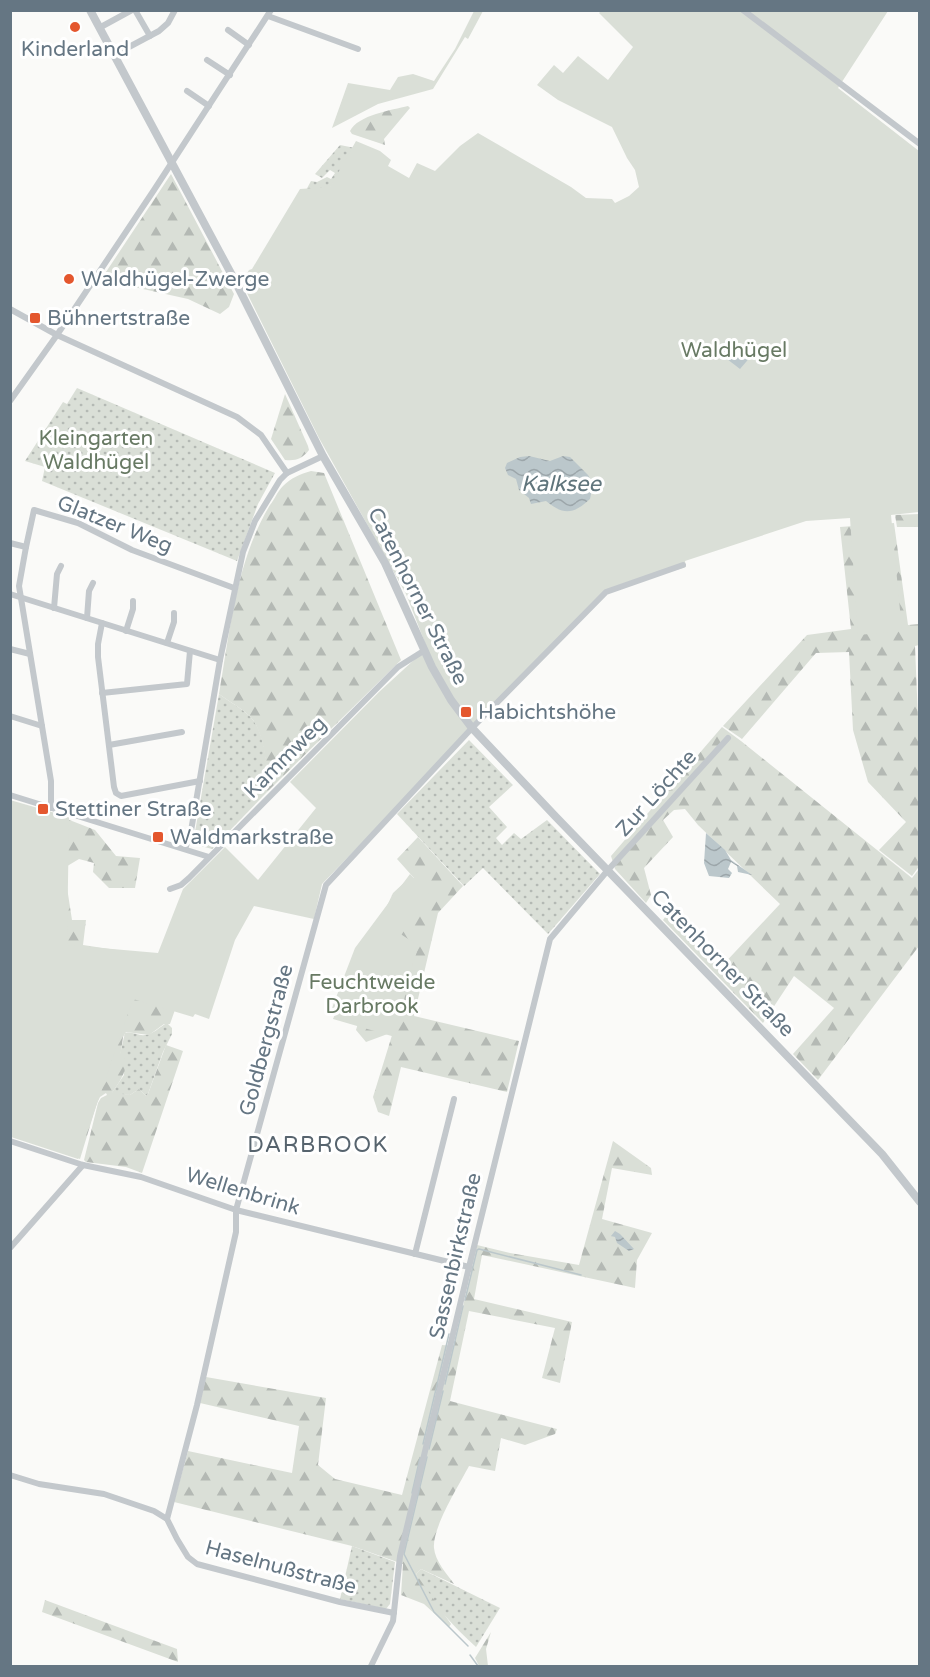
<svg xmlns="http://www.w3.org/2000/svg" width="930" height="1677" font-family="'Varela Round',sans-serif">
<defs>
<pattern id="grass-dots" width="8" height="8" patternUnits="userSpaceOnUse" patternTransform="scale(1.5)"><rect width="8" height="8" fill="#dadfd7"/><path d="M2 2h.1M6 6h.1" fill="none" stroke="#b4b9b4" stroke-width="1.8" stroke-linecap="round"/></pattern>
<pattern id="forest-firs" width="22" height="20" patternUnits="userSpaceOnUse" patternTransform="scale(1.5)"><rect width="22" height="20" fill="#dadfd7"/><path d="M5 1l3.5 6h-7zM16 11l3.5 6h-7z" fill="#b4b9b4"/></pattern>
<pattern id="water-waves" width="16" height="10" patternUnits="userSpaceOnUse" patternTransform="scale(1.5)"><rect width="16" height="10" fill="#bbc7cb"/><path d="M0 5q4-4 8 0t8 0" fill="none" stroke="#9ca6aa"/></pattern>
</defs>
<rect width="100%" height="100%" fill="#fafaf8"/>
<g fill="url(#grass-dots)">
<polygon points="340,145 355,148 330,188 305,192 311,181 317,182 327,177 331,179 335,173 330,170 322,178 315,174"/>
<polygon points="77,388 275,473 258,504 237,561 42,481 45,467 25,461 63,402 67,404"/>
<path d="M219,694C228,701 247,711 253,720C266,737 268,772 267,792L212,849L201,846L195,832Z"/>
<polygon points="469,740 513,785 489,807 507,827 496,838 502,845 514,833 521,839 547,820 600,874 548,934 483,868 464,886 397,814"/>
<path d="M167,1023L172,1028V1034L163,1052L148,1094L146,1096L139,1089L130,1095L111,1094L124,1075L119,1058L125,1033C132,1031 138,1036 145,1035C154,1034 159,1027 167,1023Z"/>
<polygon points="352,1546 395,1562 390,1604 386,1609 340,1599"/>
<path d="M421,1569L500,1608L476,1647C453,1626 430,1602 416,1574Z"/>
</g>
<g fill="url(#forest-firs)">
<path d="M408,106L410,108L384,139L385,145L352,134L350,131C358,115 392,110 408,106Z"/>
<polygon points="171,174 234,294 229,307 220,314 188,299 125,285 106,272"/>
<path d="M285,394L308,446L309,450C302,459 296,461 285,460L271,439Z"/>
<path d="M311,471L324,473L401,660L267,792C268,772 265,737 253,720C247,711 228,701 219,694C230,631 236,561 270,505C275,499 277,492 283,486C291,478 300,474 311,471Z"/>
<polygon points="919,514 919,527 897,527 895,515"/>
<polygon points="894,523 908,625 920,624 919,645 915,646 920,768 920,865 912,876 879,850 906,822 868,782 853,730 849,652 816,653 742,739 723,726 807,635 851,629 840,527"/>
<polygon points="722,727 741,741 912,878 919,869 919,946 818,1080 793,1054 834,1008 794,976 763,1023 663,920 668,913 720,968 780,904 698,825 685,809 674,810 663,820 673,837 644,868 651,895 646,903 615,869 611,856"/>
<path d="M44,810L95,830L116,856L140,858L135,888H109L93,872L94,863L79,859L64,868L72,920H86L83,945L143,954L176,1007L170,1024H164L149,1035L126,1032L123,1037L120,1058L124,1055C129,1070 120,1081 112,1093L130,1095L139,1089L146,1096L148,1094L166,1045L183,1051L142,1173L126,1167L86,1162L84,1160L98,1103L101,1098L107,1095L106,1093L100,1097L97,1103L80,1159L11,1136Z"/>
<polygon points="418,837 463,886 438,913 414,1016 519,1041 507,1092 401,1067 389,1116 378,1112 373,1097 393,1032 366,1042 356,1030 388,926 386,908 393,893 407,880 414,878 397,859"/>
<path d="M613,1141L651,1168L652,1175L612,1168L602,1219L652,1233L637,1260L635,1288L482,1255L474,1299L572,1322L560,1383L542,1378L555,1328L469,1311L450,1401L557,1429L555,1434L525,1445L501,1438L495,1471L469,1466C459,1485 432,1528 434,1548C435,1561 447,1574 454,1584L421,1569L416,1574L451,1624L449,1627L424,1604L401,1595L403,1564L352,1546L174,1502L188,1451L292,1473L299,1426L200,1403L206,1377L326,1398L318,1465L335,1479L402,1495L442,1345L454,1346L477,1245L510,1253L579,1265Z"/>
<polygon points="45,1600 169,1646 177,1649 178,1662 42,1612"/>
<polygon points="491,1632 486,1649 488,1666 479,1666 475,1658"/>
</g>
<g fill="#dadfd7">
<polygon points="474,11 483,11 468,39 465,37 433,89 378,104 332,128 348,83 390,90 398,77 413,74 434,81 455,49"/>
<polygon points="601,11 888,11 838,88 919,151 919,512 891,515 902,631 858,635 850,518 806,521 685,561 686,567 606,591 322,884 314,919 254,906 235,940 209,1019 195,1014 193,1017 133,999 78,1159 11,1137 10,800 69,817 67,945 158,953 183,889 225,847 258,880 316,808 290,782 379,692 427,648 406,594 319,438 244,287 243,280 249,270 252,269 300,189 330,187 356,141 380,151 391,160 388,166 409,178 417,163 435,171 460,146 478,133 571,187 586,198 612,199 615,203 629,196 639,187 635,170 627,158 612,127 558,100 537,85 554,65 563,73 578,56 608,80 633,47 599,13"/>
<polygon points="410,874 429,894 399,933 419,946 413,963 395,1037 333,1019 337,1010 332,1008 355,948"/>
</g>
<g fill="url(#water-waves)">
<polygon points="738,344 752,355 740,369 727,359 727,356"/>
<path d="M529,456L550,461L563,456L570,457L588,475L593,484L590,499C573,515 563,515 546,501L531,504L529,498L519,490L516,479L508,475L505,468L507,463L520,457Z"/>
<polygon points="706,833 725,850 731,860 752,875 738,872 737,866 731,862 728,869 732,873 729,878 709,876 704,863"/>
<polygon points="615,1231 620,1234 634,1249 629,1251 617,1243 615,1237 611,1236"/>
</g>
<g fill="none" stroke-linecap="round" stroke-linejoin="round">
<g stroke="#bbc7cb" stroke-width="1.5">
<polyline points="465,1300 477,1250 479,1249 581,1275"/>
<polyline points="445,1384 463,1306"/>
<polyline points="423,1444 449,1334"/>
<polyline points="429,1449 443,1391"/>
<polyline points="427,1457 404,1554 434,1612 468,1646"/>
<polyline points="412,1493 420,1458"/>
<polyline points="470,1655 478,1666"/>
</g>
<g stroke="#c3c8cc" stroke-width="6">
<polyline points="135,10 150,36"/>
<polyline points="743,10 920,144"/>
<polyline points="268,16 358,49"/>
<polyline points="99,28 132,10"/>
<polyline points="228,30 249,45"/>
<polyline points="114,55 159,31 168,23 175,10"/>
<polyline points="207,60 230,75"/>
<polyline points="187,91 209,106"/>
<polyline points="10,309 57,335 237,417 261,435 287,473"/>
<polyline points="10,401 57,335 154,190 271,10"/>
<polyline points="10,543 26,547 34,510 78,523 132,550 234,588"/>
<polyline points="26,547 19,586 51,781 51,808"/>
<polyline points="10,594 220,660"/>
<polyline points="54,608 57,574 61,566"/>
<polyline points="87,618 89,591 93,583"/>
<polyline points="102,623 98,644 98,657 114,787 116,793 121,796 200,781"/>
<polyline points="126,631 133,609 133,601"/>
<polyline points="167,643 174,622 174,613"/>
<polyline points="10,649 30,654"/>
<polyline points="102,693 187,684 190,651"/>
<polyline points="10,716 42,726"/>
<polyline points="109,745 182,732"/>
<polyline points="10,795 209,857"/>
<polyline points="185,849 191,831 220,660 243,552 255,521 280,480 287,473 323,456"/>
<polyline points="170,889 181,885 189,878 398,667 425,650"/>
<polyline points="10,1141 83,1165 141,1177 236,1210 469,1267"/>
<polyline points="10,1248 83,1165"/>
<polyline points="415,1254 454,1099"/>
<polyline points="10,1475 39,1484 104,1494 154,1511 167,1519 177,1539 188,1557 197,1564 340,1602 394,1613"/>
<polyline points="167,1519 197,1405 236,1232 236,1210 326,885 472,728 606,592 683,565"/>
<polyline points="371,1666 393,1621 400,1556 469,1267 550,939 608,870 728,738"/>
</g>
<polyline stroke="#c3c8cc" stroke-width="8" points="90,10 234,279 323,456 385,563 432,667 451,700 472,728 556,817 882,1154 920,1202"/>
</g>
<g fill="#e4572e" stroke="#fff" stroke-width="2">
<circle cx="75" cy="27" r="6"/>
<circle cx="69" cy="279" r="6"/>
<rect x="29" y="312" width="12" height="12" rx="3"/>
<rect x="460" y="706" width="12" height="12" rx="3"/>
<rect x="37" y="803" width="12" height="12" rx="3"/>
<rect x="152" y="831" width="12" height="12" rx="3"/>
</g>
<g text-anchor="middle" stroke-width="6" stroke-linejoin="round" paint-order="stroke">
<g font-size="21" fill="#657683" stroke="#fff" text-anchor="start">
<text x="75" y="56" text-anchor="middle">Kinderland</text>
<text x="81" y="286">Waldhügel-Zwerge</text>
<text x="47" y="325">Bühnertstraße</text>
<text x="478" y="719">Habichtshöhe</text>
<text x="55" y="816">Stettiner Straße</text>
<text x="170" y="844">Waldmarkstraße</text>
</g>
<g font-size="21" fill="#687a64" stroke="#fff">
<text x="734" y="357">Waldhügel</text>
<text x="96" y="445">Kleingarten<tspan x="96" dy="24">Waldhügel</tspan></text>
<text x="372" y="989">Feuchtweide<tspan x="372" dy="24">Darbrook</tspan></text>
</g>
<g font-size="21" fill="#657683" stroke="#fff">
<text transform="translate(115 524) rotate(22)" y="7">Glatzer Weg</text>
<text transform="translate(418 596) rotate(63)" y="7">Catenhorner Straße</text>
<text transform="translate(285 757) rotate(-45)" y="7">Kammweg</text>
<text transform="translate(656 793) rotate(-48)" y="7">Zur Löchte</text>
<text transform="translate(723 963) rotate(46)" y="7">Catenhorner Straße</text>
<text transform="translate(266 1040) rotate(-75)" y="7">Goldbergstraße</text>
<text transform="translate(243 1191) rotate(17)" y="7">Wellenbrink</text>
<text transform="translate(455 1256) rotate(-77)" y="7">Sassenbirkstraße</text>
<text transform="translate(281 1567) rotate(15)" y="7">Haselnußstraße</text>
</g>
<g font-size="22" font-style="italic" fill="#60757c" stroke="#fff">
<text x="561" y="491">Kalksee</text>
</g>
<g font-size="22" letter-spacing="1.5" fill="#57646e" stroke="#fff">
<text x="318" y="1152">DARBROOK</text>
</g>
</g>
<rect width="930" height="1677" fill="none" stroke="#657683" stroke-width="24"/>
</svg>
